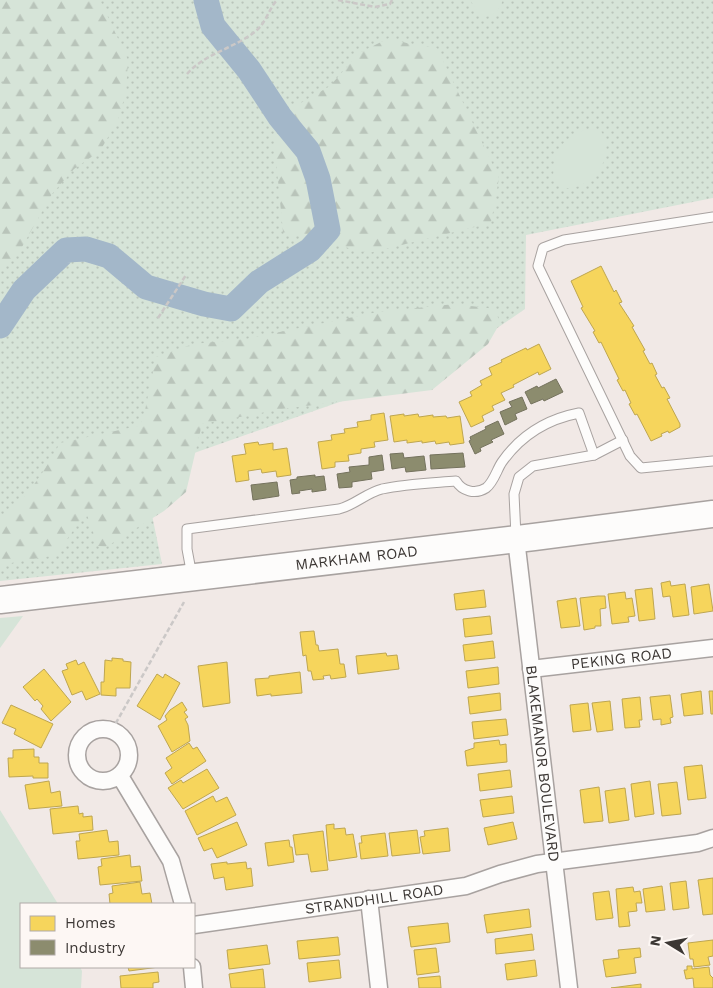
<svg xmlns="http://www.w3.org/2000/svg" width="713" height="988" font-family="'Work Sans',sans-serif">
<defs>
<pattern id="grass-dots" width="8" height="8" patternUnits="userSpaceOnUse" patternTransform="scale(1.25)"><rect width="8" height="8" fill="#d6e4d8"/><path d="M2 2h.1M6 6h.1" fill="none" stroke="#b9c4ba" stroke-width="1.8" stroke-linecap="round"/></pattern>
<pattern id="forest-firs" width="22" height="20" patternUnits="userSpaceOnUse" patternTransform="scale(1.25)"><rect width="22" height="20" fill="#d6e4d8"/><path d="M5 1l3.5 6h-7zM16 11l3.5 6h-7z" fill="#b9c4ba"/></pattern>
</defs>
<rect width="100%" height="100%" fill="#f1e9e6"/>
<polygon fill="url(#grass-dots)" points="0,0 713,0 713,198 526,235 525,309 442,366 143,471 162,564 0,581"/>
<g fill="url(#forest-firs)">
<polygon points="0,0 100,0 128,60 126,92 118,120 100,151 74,169 52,194 18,254 0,271 0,93 4,78 0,76"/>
<polygon points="389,38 410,44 437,48 499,178 491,223 369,253 283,232 274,139 280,115 330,86 359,53"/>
<path d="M455,304L495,309L500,323L488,344L432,390L282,409L202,424L186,492L164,511L106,547L98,546L86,512L56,555L0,565V521C26,499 44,473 60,443L138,426L143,420L156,357L193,344L246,339L378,312Z"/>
</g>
<g fill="#d6e4d8">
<path d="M470,0H503C497,13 495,16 481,17Z"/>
<path d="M586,129L600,130L607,140L605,160L595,176L580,186L563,189L553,180C554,149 559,142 586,129Z"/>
<polygon points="23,616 0,648 0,618"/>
<polygon points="0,810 58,904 21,904 21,967 80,967 82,971 81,988 0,988"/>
</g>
<g fill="#f6d55c" stroke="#bea650">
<polygon points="601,266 614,292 616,290 622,302 619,303 634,326 632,327 645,350 643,351 650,364 652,363 657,374 655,375 662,388 664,387 670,398 667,399 680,424 680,427 669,433 668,431 661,434 662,436 651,441 637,414 635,415 629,404 631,403 625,390 623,391 617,380 619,379 601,342 599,343 593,332 595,331 581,308 583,307 571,281"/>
<polygon points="539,344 551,369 539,375 538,372 513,385 514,387 501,393 505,400 492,406 494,410 482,416 484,421 471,427 459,402 472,396 470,392 482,385 480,381 492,375 489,368 502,362 501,360 526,348 527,350"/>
<polygon points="384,413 388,440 374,442 375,447 361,449 361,453 348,455 349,461 335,462 335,467 322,469 318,442 332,440 331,435 345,433 344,429 358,427 357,422 371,420 371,415"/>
<polygon points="404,414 404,416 418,414 419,417 433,415 433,417 446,416 447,418 460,416 464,443 450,445 449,442 436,444 435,441 422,443 422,441 407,443 407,440 394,442 390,416"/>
<polygon points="258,442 259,445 273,443 273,450 287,448 291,475 277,477 276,471 262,473 261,469 248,471 249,480 236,482 232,456 246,454 244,444"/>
<polygon points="670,581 671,586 685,584 689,615 673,617 670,596 663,597 661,583"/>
<polygon points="709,584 713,611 694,614 691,587"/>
<polygon points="652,588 655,619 639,621 635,590"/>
<polygon points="484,590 486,607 456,610 454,594"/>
<polygon points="625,592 626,599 632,598 635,616 628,617 629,622 612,624 608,594"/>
<polygon points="598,596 605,596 606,608 600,609 601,626 595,626 595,628 584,630 580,598"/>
<polygon points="576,598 580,626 561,628 557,601"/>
<polygon points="490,616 492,634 465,637 463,619"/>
<polygon points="314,631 316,645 318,645 319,651 338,649 340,664 344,664 346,677 331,679 330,675 323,676 324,679 313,680 311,671 308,671 306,655 303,656 300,632"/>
<polygon points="493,641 495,658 465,661 463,645"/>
<polygon points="386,653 387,656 397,655 399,669 358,674 356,656"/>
<polygon points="112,658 123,659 123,661 131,662 130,688 116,688 116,696 101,695 101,682 104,682 105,660 112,661"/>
<polygon points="76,660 78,665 84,662 100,694 86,700 82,691 72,695 62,671 68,669 66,664"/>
<polygon points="227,662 230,703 203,707 198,666"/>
<polygon points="498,667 499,684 468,688 466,671"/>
<polygon points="44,669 71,702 51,721 41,709 43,706 37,699 35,701 23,687"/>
<polygon points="300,672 302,693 271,696 271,694 257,696 255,679 269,678 269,676"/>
<polygon points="157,674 163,678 165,674 180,683 160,720 137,706"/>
<polygon points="701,691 703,714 684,716 681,694"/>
<polygon points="709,691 713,691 713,714 711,714"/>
<polygon points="500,693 501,710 470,714 468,697"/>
<polygon points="670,695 673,717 670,718 671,723 661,725 661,719 653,720 650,697"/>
<polygon points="640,697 642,720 639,720 640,727 625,728 622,699"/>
<polygon points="610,701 613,730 597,732 592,703"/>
<polygon points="182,702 187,710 184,712 188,717 185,719 188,725 190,741 172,752 158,726 167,720 165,716 170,710"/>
<polygon points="588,703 591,730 573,732 570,705"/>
<polygon points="11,705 53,724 41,748 14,734 16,729 2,723"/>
<polygon points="506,719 508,735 474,739 472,722"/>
<polygon points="499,740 500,745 506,744 507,762 467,766 465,751 474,748 474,743"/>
<polygon points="189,743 193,749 197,747 206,761 172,784 165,773 172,768 166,758"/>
<polygon points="34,749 34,757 39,757 39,763 48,763 48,778 33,778 33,776 9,777 8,758 13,758 13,750"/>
<polygon points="702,765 706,798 688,800 684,767"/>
<polygon points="207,769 219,788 183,809 168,788 181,780 183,783"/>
<polygon points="510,770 512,787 480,791 478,774"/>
<polygon points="49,781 51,793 60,791 62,806 29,809 25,785"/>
<polygon points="650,781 654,814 635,817 631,784"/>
<polygon points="677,782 681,814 662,816 658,784"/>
<polygon points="599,787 603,821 584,823 580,790"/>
<polygon points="625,788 629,820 609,823 605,791"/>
<polygon points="213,796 216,802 227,797 236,815 197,835 185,811"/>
<polygon points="512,796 514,813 483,817 480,800"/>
<polygon points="78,806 79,814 83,813 83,817 92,816 93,830 53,834 50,809"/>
<polygon points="237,822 247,845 217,858 212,848 204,851 198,838"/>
<polygon points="513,822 517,839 488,845 484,828"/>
<polygon points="334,824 334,829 345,828 346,835 353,834 357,857 329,861 326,825"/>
<polygon points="448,828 450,851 423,854 420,837 425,836 424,831"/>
<polygon points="107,830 109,842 118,841 119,855 78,859 76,841 80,841 79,834"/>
<polygon points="417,830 420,853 392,856 389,833"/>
<polygon points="323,831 328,870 311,872 308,854 296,855 293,835"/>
<polygon points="385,833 388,856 361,859 359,843 362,843 361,836"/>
<polygon points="289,840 290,847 292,847 294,862 268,866 265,843"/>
<polygon points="130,855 131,867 140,866 142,881 100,885 98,867 102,866 101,859"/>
<polygon points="227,862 227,864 246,862 247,869 251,868 253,886 226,890 224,877 214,879 211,864"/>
<polygon points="713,878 713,914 703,915 698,880"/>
<polygon points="686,881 689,908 673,910 670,883"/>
<polygon points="140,882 142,894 150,893 152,904 110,904 109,894 113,893 112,886"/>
<polygon points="662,886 665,910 646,912 643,889"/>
<polygon points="633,887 634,892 640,891 642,903 636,903 637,911 628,912 630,926 619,927 616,889"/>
<polygon points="609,891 613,918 596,920 593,893"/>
<polygon points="529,909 531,927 487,933 484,915"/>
<polygon points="448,923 450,942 411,947 408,927"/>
<polygon points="532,934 534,950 496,954 495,939"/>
<polygon points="338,937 340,955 299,959 297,941"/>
<polygon points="713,940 713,956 708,957 710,965 694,967 693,959 690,959 688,943"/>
<polygon points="267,945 270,964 229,969 227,950"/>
<polygon points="436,948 439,972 417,975 414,950"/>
<polygon points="640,948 641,957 634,958 636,973 606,977 603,960 619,958 618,950"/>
<polygon points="339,960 341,978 309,982 307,963"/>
<polygon points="535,960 537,976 507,980 505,964"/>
<polygon points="687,966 692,966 692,969 709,967 710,975 713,978 713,988 694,988 693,978 686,979 684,970 687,970"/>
<polygon points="128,967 159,967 129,971"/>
<polygon points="263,969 265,988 231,988 229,974"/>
<polygon points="158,972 159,982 153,983 153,988 121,988 120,976"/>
<polygon points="440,976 441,988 419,988 418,978"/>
<polygon points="641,984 641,988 611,988"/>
</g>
<g fill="#8c8c6e" stroke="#74725d">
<polygon points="556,379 563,392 544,401 543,399 531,404 525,392 537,386 538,388"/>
<polygon points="522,397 527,409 515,414 517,419 505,425 500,412 512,407 509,402"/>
<polygon points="498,421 504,434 491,440 493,442 480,448 481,451 475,454 469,441 471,440 470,437 486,429 485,427"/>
<polygon points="403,453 404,458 424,456 426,470 406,472 405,467 392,469 390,454"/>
<polygon points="463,453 465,467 431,469 430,455"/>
<polygon points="382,455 384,470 371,472 372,479 352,482 352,487 339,488 337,474 350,472 349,467 369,465 369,457"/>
<polygon points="315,475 315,477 324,476 326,490 312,492 312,489 299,491 300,493 292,494 290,480 297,479 297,477"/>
<polygon points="277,482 279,496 253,500 251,485"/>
</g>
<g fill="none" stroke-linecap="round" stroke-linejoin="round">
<polyline stroke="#a3b7c9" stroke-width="25" points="0,326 24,290 66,250 86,249 109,256 146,287 204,304 231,309 259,282 310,250 328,230 318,179 308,151 280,117 249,70 213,26 206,0"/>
<defs>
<g id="lane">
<polyline points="713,217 564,240 543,248 538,266 630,456 641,468 713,461"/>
<polyline points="594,455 623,440"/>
<path d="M192,576L187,549V529L339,509C355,505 366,493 382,489C405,484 432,483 456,481C462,491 475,495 486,488C494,482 497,469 502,462C521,435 548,419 579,413L594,455L533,466L519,477L514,494L516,536"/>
</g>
<g id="street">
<path id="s1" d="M516,539L569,988"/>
<path id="s2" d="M531,669L713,648"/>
<circle cx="103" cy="755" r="26"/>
<polyline points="120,776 171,861 183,904"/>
<polyline points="369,899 379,988"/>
<path id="s3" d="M194,925L466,886L500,874L537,864L698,843L713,838"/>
<polyline points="192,967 194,988"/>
</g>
<g id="primary">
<path id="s4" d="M0,600L534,537L713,514"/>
</g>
</defs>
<use href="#lane" stroke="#a8a2a0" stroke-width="11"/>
<use href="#street" stroke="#a8a2a0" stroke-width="19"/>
<use href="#primary" stroke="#a8a2a0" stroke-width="29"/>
<g stroke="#cbc8c7" stroke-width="2.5" stroke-dasharray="5 2.5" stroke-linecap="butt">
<polyline points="338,0 375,7 390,4 392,0"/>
<path d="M187,74C205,53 236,48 257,30C266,22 269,9 277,0"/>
<polyline points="158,318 186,275"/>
<polyline points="112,730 184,602"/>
</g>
<use href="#lane" stroke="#fdfcfb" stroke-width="9"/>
<use href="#street" stroke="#fdfcfb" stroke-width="16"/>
<use href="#primary" stroke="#fdfcfb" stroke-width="26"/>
</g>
<g text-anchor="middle" stroke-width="5" stroke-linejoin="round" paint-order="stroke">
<g font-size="15" fill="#3c3734" stroke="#fdf7f4">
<text dy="5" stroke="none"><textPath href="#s4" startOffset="359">MARKHAM ROAD</textPath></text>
<text dy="5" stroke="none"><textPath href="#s2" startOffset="91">PEKING ROAD</textPath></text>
<text dy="5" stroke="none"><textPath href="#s1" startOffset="226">BLAKEMANOR BOULEVARD</textPath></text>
<text dy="5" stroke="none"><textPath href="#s3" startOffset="182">STRANDHILL ROAD</textPath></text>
</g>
</g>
<rect x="20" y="903" width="175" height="65" fill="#fdf7f4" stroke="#b0aaa7"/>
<rect x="30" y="916" width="25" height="15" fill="#f6d55c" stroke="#b0aaa7"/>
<text x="65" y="928" font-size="15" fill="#3c3734">Homes</text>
<rect x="30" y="940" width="25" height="15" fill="#8c8c6e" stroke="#b0aaa7"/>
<text x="65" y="953" font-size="15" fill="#3c3734">Industry</text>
<g transform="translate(668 943) rotate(280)" stroke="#fdf7f4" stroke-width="4" paint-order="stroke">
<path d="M0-4L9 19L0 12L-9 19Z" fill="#3c3734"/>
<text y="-8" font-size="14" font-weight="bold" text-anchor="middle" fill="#3c3734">N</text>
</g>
</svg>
